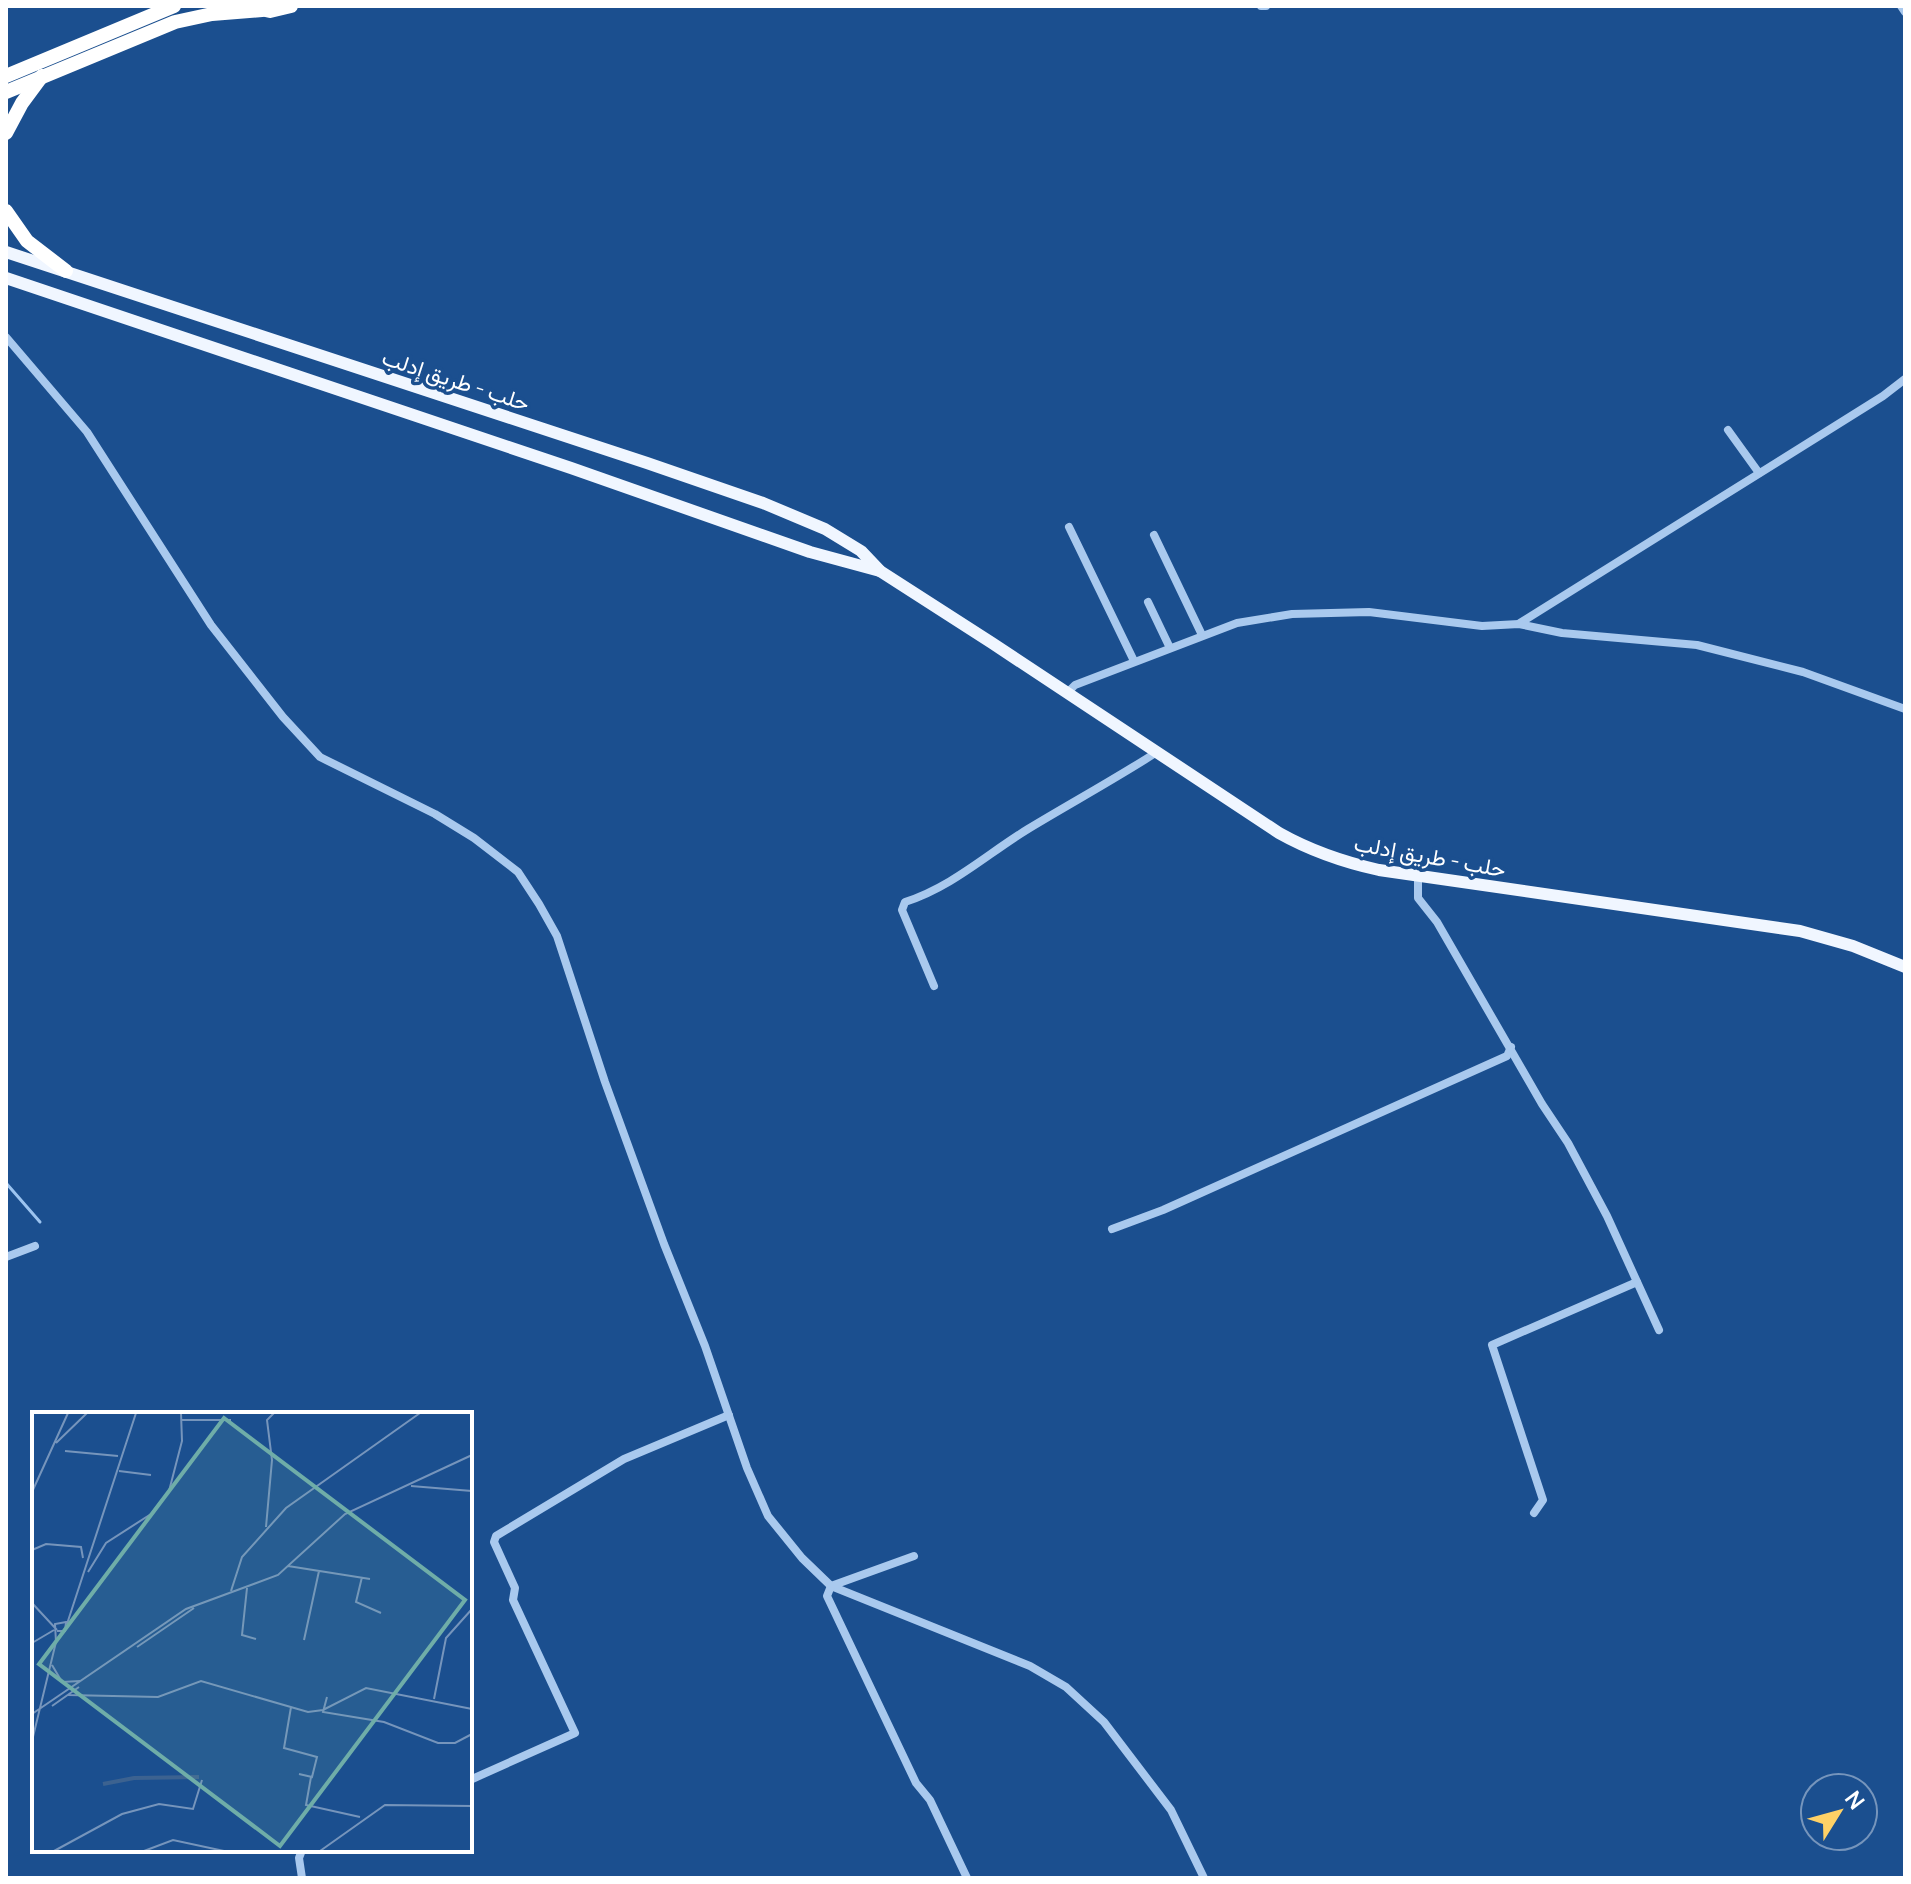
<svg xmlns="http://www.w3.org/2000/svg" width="1911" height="1884" font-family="Manrope,Vazirmatn,sans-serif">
<rect width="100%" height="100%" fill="#1b4f8f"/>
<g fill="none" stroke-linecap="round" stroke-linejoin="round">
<polyline stroke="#9cc4f0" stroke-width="3" points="6,1183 40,1222"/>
<g stroke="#a9c9ee" stroke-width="8">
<polyline points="1261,6 1266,6"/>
<polyline points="1901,6 1905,12"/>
<polyline points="6,337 87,432 211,625 283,717 320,757 435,814 474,838 518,872 539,904 557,936 605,1082 664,1244 705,1346 747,1468 768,1516 802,1558 831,1586 1030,1666 1066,1687 1104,1722 1171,1810 1204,1878"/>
<polyline points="1728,430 1759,473"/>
<polyline points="1069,527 1134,661"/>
<polyline points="1154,535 1202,635"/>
<polyline points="1148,602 1170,648"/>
<polyline points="1520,623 1883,396 1905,379"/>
<polyline points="1067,693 1075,685 1237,623 1292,614 1369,612 1482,626 1519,624 1562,633 1697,645 1803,672 1905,709"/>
<polyline points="1418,876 1418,898 1437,922 1542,1104 1568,1143 1607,1216 1659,1330"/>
<path d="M934,986L902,910L905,902C952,887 987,854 1028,829C1071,803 1115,779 1157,752"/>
<polyline points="1112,1229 1163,1210 1507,1056 1511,1047"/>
<polyline points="6,1257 35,1246"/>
<polyline points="1534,1513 1543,1500 1492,1345 1637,1282"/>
<polyline points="914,1556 831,1586 827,1596 916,1783 930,1800 967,1878"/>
<polyline points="470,1780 575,1733 513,1600 515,1588 494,1542 496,1536 624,1459 729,1415"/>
<polyline points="302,1850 299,1858 302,1878"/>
</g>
<g stroke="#f0f6ff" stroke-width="12">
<path d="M6,252L647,463L763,503L825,529L861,551L880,571L992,643L1279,833C1311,851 1343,862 1379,870L1800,931L1853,946L1905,967"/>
<polyline points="6,278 571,468 810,552 880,571"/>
</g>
<g stroke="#fff" stroke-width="14">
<polyline points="256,8 270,11 291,6"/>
<polyline points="6,76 174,6"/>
<polyline points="6,92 175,22 212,14 262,10"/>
<polyline points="6,133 22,103 42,76"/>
<polyline points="6,211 27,241 66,271"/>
</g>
</g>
<g text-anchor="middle" stroke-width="7" stroke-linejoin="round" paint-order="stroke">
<g font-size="22" fill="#fff" stroke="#1b4f8f">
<text transform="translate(456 380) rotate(18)" y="8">حلب - طريق إدلب</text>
<text transform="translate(1430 856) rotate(10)" y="8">حلب - طريق إدلب</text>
</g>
</g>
<g transform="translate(32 1412)">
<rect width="440" height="440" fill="#1b4f8f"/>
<path fill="none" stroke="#3c6290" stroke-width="4" d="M71,372L102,366L167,365"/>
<path fill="none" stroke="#7695bc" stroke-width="2" d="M149,8H199M24,31L55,1M33,39L86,44M87,59L119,63M379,74L440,79M0,80L36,1M234,115L240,48L235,8L242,1M0,138L14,132L49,135L51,146M256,154L338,167M56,160L74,131L119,102L137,79L150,29L149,1M330,165L324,190L349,201M215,176L210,223L224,227M199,179L210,145L254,96L388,1M0,191L25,218M35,212L104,1M272,228L287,159M0,231L22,218M105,235L162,196M20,253L30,270L48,269M36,283L126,285L169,269L276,300L291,298L334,276L440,297M295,285L291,300L352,310L406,331H423L440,322M402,287L414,226L440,197M20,294L47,275M259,295L252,336L285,345L280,365L267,362M0,302L154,197L246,163L313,102L440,43M0,329L24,230L23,212L34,210L33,219H25M279,365L274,393L328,405M22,439L90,402L127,392L161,397L170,368M112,439L141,428L192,439M288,439L353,393L440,394"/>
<path fill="#6fada8" fill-opacity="0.15" stroke="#6fada8" stroke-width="4" d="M192,6L433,188L248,434L7,252Z"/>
<rect width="440" height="440" fill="none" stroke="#fff" stroke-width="4"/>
</g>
<rect width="1911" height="1884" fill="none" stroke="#ffffff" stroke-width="16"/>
<g transform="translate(1839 1812) rotate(53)"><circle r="38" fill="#1b4f8f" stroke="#7695bc" stroke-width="2"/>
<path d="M0-6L14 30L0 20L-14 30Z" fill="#ffd166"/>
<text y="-12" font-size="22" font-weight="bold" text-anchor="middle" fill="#ffffff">N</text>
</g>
</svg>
